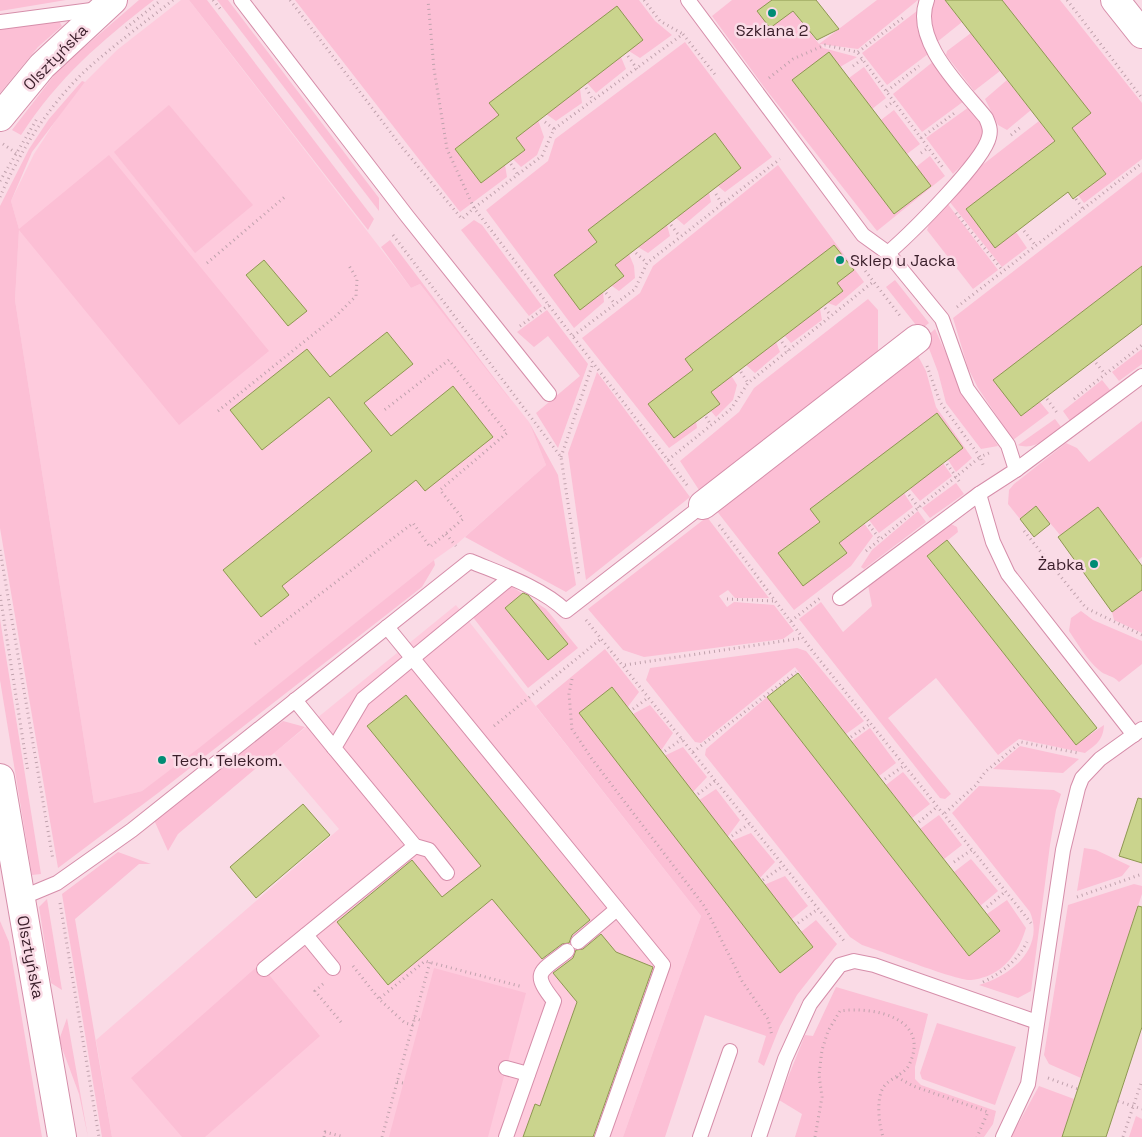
<svg xmlns="http://www.w3.org/2000/svg" width="1142" height="1137" font-family="'Space Grotesk',sans-serif">
<rect width="100%" height="100%" fill="#fadbe6"/>
<g fill="#fecbdd">
<polygon points="181,0 189,0 411,288 420,284 529,422 546,465 458,543 434,560 194,753 142,791 94,803 15,300 19,229 11,201 34,154 58,117 85,82 117,50"/>
<polygon points="456,605 701,916 623,1137 112,1137 96,1040 339,829 274,753"/>
</g>
<g fill="#fcbfd5">
<polygon points="0,0 66,0 0,11"/>
<path d="M139,0H154C100,42 59,77 21,135L12,130L59,69Z"/>
<polygon points="189,0 207,0 374,219 368,230"/>
<polygon points="217,0 228,0 379,198 379,211"/>
<polygon points="295,0 639,0 655,21 672,35 640,58 629,51 621,57 626,69 596,93 587,83 580,89 582,103 556,121 546,114 538,120 544,137 537,155 521,167 513,159 505,165 507,177 460,212"/>
<polygon points="732,0 784,0 819,44 877,0 918,0 858,49 820,44 823,48 857,57 840,67 792,80 894,214 930,186 916,167 930,156 945,176 877,231 764,87 712,16"/>
<path d="M933,0H948L946,2L962,22L937,42C932,28 930,15 933,0Z"/>
<polygon points="1002,0 1060,0 1142,103 1142,159 1084,203 1078,195 1106,174 1072,128 1090,114"/>
<polygon points="917,11 917,28 928,54 887,85 862,53"/>
<polygon points="58,19 62,26 38,47 0,93 0,30"/>
<polygon points="971,33 1000,71 974,91 946,55 947,51"/>
<polygon points="685,42 772,157 725,192 718,186 709,193 711,202 684,225 676,218 667,225 670,236 648,253 638,247 629,254 634,266 635,278 619,291 612,286 603,292 604,302 574,328 486,210 548,161 555,139"/>
<polygon points="934,61 964,101 922,132 893,94"/>
<polygon points="864,67 886,98 872,109 849,78"/>
<polygon points="1007,80 1031,110 1007,130 998,125 985,99"/>
<polygon points="82,81 85,82 32,152 11,201 19,229 109,155 269,351 179,425 19,230 15,300 94,803 142,791 199,748 434,560 435,565 422,587 158,793 58,868 0,528 0,206 29,149 49,119"/>
<polygon points="169,105 253,205 195,253 114,152"/>
<path d="M969,107C973,113 980,120 982,127C987,145 964,163 953,174L926,138Z"/>
<polygon points="894,110 920,144 907,154 881,120"/>
<polygon points="1039,121 1055,141 966,209 995,247 1016,232 1027,248 1002,267 949,201 981,166"/>
<polygon points="778,165 864,282 836,306 828,303 820,309 822,320 791,343 785,336 776,342 780,352 755,373 746,365 731,375 737,385 733,400 716,417 710,410 696,421 697,428 669,448 582,338 640,293 653,266"/>
<polygon points="1142,172 1142,266 994,380 1021,416 1040,402 1049,413 1013,440 978,388 968,368 953,318"/>
<polygon points="947,203 998,270 973,289 927,230 931,219"/>
<polygon points="474,220 482,225 542,306 529,316 461,230"/>
<polygon points="390,240 512,402 420,284 411,288 381,247"/>
<polygon points="895,280 929,323 920,330 886,287"/>
<polygon points="868,299 878,310 878,355 699,490 680,461 739,412 754,388"/>
<polygon points="547,310 588,364 558,448 536,413 580,376 548,336 534,347 517,332"/>
<polygon points="935,329 963,392 998,446 981,449 946,403 938,372 925,338"/>
<polygon points="1142,349 1142,364 1119,381 1112,372"/>
<polygon points="917,354 926,371 936,407 972,458 956,472 948,460 943,463 952,476 920,501 910,489 904,493 913,507 879,533 869,520 864,523 873,536 851,566 794,610 716,510"/>
<polygon points="597,372 690,497 586,580 568,453"/>
<polygon points="1102,380 1110,390 1070,421 1063,411"/>
<path d="M1055,419L1061,427C1050,437 1034,451 1018,445Z"/>
<polygon points="1142,421 1142,557 1138,560 1098,508 1060,535 1036,506 1020,519 1008,504 1009,490 1014,484 1066,443 1077,448 1089,462"/>
<polygon points="529,422 558,475 576,585 566,592 465,537 546,465"/>
<polygon points="956,483 964,494 930,518 922,508"/>
<polygon points="918,511 926,522 864,569 861,567 872,550"/>
<polygon points="707,517 769,598 735,598 728,590 719,596 727,607 734,602 774,605 794,631 783,639 644,657 623,650 588,609"/>
<path d="M951,524L957,527L958,532L927,557L1076,744L1104,725C1103,740 1097,744 1085,753L1019,739L998,755L936,678L888,718L951,794L945,799L940,798L799,619L821,602L843,632L872,606L868,585Z"/>
<polygon points="511,586 546,609 578,648 528,688 472,616"/>
<polygon points="1142,590 1142,633 1114,620 1112,612"/>
<path d="M1081,611L1093,620L1142,641V664L1119,682C1113,675 1105,676 1099,670C1087,660 1078,644 1069,631L1071,618Z"/>
<polygon points="0,619 41,874 32,875 0,680"/>
<polygon points="797,648 806,651 864,721 846,734 795,667 701,743 695,742 646,680 650,668"/>
<polygon points="605,649 639,692 627,708 633,714 650,705 673,733 660,752 664,756 683,747 707,777 691,794 698,801 716,789 740,820 726,839 729,842 751,833 775,862 759,879 764,885 785,876 808,906 787,923 796,936 816,920 837,944 797,995 780,1026 764,1066 758,1062 766,1036 705,1015 665,1137 623,1137 701,916 536,706"/>
<path d="M767,697L969,956L1000,932L987,914L1007,900L1026,928C1018,955 1001,977 971,980C960,982 879,950 862,945L850,937L705,755L706,749Z"/>
<polygon points="283,721 305,727 178,834 168,851 154,820"/>
<polygon points="870,728 896,763 879,776 852,741"/>
<polygon points="1020,746 1079,759 1063,773 993,769"/>
<polygon points="903,772 930,804 912,818 886,785"/>
<path d="M979,786L1054,790L1061,794L1056,810L1050,845L1031,991L1018,998L979,985C1011,976 1045,948 1030,912L952,813Z"/>
<polygon points="939,815 962,845 944,859 920,829"/>
<polygon points="1084,848 1096,850 1130,866 1122,876 1077,891"/>
<polygon points="118,852 151,864 139,864 75,919 112,1137 102,1137 62,894"/>
<polygon points="971,859 998,891 980,906 954,872"/>
<polygon points="1134,884 1142,886 1142,894 1081,1078 1049,1064 1044,1055 1068,905"/>
<polygon points="47,899 62,990 51,983 39,907"/>
<polygon points="0,921 9,942 42,1137 0,1137"/>
<polygon points="260,964 320,1036 205,1137 182,1137 131,1078"/>
<polygon points="434,968 526,993 488,1137 389,1137"/>
<polygon points="836,987 928,1014 915,1067 915,1079 921,1085 996,1111 993,1124 984,1137 795,1137 802,1114 779,1100 805,1035 813,1036"/>
<polygon points="67,1018 88,1137 79,1094 59,1040"/>
<polygon points="937,1023 1016,1047 995,1105 922,1079 920,1073"/>
<polygon points="1039,1086 1074,1099 1062,1137 1011,1137"/>
<polygon points="1136,1116 1142,1119 1142,1137 1129,1137"/>
</g>
<g fill="#cad48d" stroke="#8e9751">
<polygon points="772,0 816,0 839,29 817,40 793,11 770,28 757,11"/>
<polygon points="945,0 1002,0 1091,113 1072,128 1106,174 1073,199 1068,192 995,248 966,209 1055,141"/>
<polygon points="617,6 643,40 516,138 525,150 481,183 455,149 499,115 489,103"/>
<polygon points="829,52 931,186 894,214 792,80"/>
<polygon points="715,133 741,168 615,265 624,276 580,310 554,275 597,242 588,230"/>
<polygon points="834,245 854,270 837,283 843,291 711,392 720,404 674,438 648,404 693,370 685,359"/>
<polygon points="264,260 307,311 288,326 246,275"/>
<polygon points="1142,266 1142,324 1021,416 993,380"/>
<polygon points="387,332 413,364 364,403 391,436 453,386 493,437 425,491 416,480 282,586 289,595 261,617 223,570 372,451 329,397 262,450 230,410 307,349 330,377"/>
<polygon points="937,413 963,448 839,543 847,553 803,586 778,553 820,522 810,509"/>
<polygon points="1036,506 1050,524 1034,537 1020,519"/>
<polygon points="1098,507 1142,566 1142,590 1112,612 1058,537"/>
<polygon points="947,540 1097,728 1076,745 927,556"/>
<polygon points="523,593 528,595 568,644 548,660 505,608"/>
<polygon points="798,673 1000,931 969,956 767,697"/>
<polygon points="612,687 813,947 780,973 579,713"/>
<polygon points="406,695 590,920 572,935 569,943 562,944 542,959 492,899 388,985 337,922 412,860 442,897 481,866 367,726"/>
<polygon points="1138,798 1142,799 1142,863 1119,856"/>
<polygon points="303,804 330,835 256,898 230,867"/>
<polygon points="1138,906 1142,907 1142,1027 1106,1137 1062,1137"/>
<polygon points="601,934 616,952 653,967 593,1137 523,1137 535,1104 540,1106 577,1002 553,973 573,958 576,950 583,949"/>
</g>
<g fill="none" stroke-linecap="round" stroke-linejoin="round">
<defs>
<g id="lane">
<polyline points="241,0 407,216 549,394"/>
<polyline points="688,0 863,235 888,253 942,319 967,389 1008,445 1016,470 979,494 993,542 1008,574 1134,735"/>
<polyline points="0,22 99,9"/>
<path d="M888,253C910,234 984,161 989,137C991,130 989,125 986,118C962,88 911,41 927,0"/>
<polyline points="1016,470 1142,376"/>
<polyline points="840,598 979,494"/>
<polyline points="387,627 663,965 602,1137"/>
<polyline points="295,700 334,748"/>
<polyline points="447,873 429,850 415,846 334,748 363,699 510,578"/>
<path d="M19,895L33,893L57,883L132,830L470,561C501,574 541,587 566,611L703,505"/>
<polyline points="306,935 333,968"/>
<polyline points="578,942 617,909"/>
<polyline points="264,969 415,846"/>
<polyline points="506,1068 528,1074"/>
<path d="M506,1137L554,1001C530,971 541,972 567,951"/>
<polyline points="700,1137 730,1051"/>
<polyline points="759,1137 785,1059 810,1004 840,965 854,961 874,965 1037,1022"/>
<polyline points="1003,1137 1028,1084 1063,850 1078,788 1082,778 1100,759 1142,729"/>
</g>
<g id="street">
<polyline points="1115,0 1142,34"/>
<polyline points="0,117 42,66 113,0"/>
<polyline points="703,505 917,339"/>
<polyline points="0,778 62,1137"/>
</g>
</defs>
<use href="#lane" stroke="#d68eaa" stroke-width="16"/>
<use href="#street" stroke="#d68eaa" stroke-width="30"/>
<g stroke="#c0a2ad" stroke-width="3" stroke-dasharray="1 4" stroke-linecap="butt">
<polyline points="213,0 222,11"/>
<polyline points="290,0 401,146 462,219 474,208 447,149 434,69 428,0"/>
<polyline points="644,0 660,21 683,34"/>
<polyline points="1067,0 1142,98"/>
<polyline points="126,28 161,0"/>
<polyline points="858,52 904,17"/>
<polyline points="628,56 637,69"/>
<polyline points="853,66 863,59"/>
<polyline points="769,78 793,59 825,45 857,52 944,169"/>
<polyline points="586,88 593,100"/>
<polyline points="887,91 919,66"/>
<polyline points="886,107 894,101"/>
<polyline points="545,122 554,129"/>
<polyline points="1011,135 1022,126"/>
<polyline points="921,138 956,112"/>
<polyline points="3,144 16,153"/>
<polyline points="921,153 928,148"/>
<polyline points="511,164 518,175"/>
<polyline points="0,181 38,117"/>
<polyline points="716,194 722,204"/>
<path d="M0,197C20,151 49,105 86,70C114,45 144,23 173,0"/>
<polyline points="1076,199 1083,209"/>
<polyline points="956,213 1003,271"/>
<polyline points="671,225 680,237"/>
<polyline points="1024,231 1036,246"/>
<polyline points="393,235 561,457 579,576"/>
<polyline points="636,253 647,263"/>
<polyline points="853,255 901,317"/>
<polyline points="207,263 287,195"/>
<polyline points="606,293 615,304"/>
<polyline points="957,307 1142,163"/>
<polyline points="825,308 831,316"/>
<polyline points="520,326 549,305"/>
<polyline points="573,336 635,289 647,263 780,159"/>
<polyline points="782,342 788,351"/>
<polyline points="1096,363 1105,374"/>
<polyline points="927,366 940,402 980,457 989,453"/>
<polyline points="741,372 748,383"/>
<polyline points="1047,399 1058,414"/>
<polyline points="1074,399 1142,345"/>
<polyline points="218,411 336,316 356,296 357,279 348,264"/>
<polyline points="706,417 711,425"/>
<polyline points="561,457 593,363"/>
<polyline points="668,460 731,409 748,383 873,282"/>
<polyline points="947,464 961,484"/>
<polyline points="687,485 474,208 542,156 554,129 683,34 717,77"/>
<polyline points="909,495 919,508"/>
<polyline points="719,525 814,653 1031,923"/>
<polyline points="869,525 879,538"/>
<polyline points="1024,531 1086,608 1142,635"/>
<polyline points="446,534 456,546"/>
<polyline points="0,550 53,860"/>
<polyline points="866,551 980,457 984,467"/>
<polyline points="0,595 28,772"/>
<polyline points="727,599 775,601"/>
<polyline points="586,620 845,942"/>
<polyline points="791,621 820,598"/>
<polyline points="255,644 413,523 430,547 463,519 440,490 507,433 449,360 383,411"/>
<polyline points="625,665 803,638"/>
<polyline points="572,679 569,694 572,729 592,759 705,907 742,981 768,1019 772,1036"/>
<polyline points="633,709 649,697"/>
<polyline points="494,726 602,638"/>
<polyline points="851,737 871,723"/>
<polyline points="665,751 682,739"/>
<polyline points="693,752 796,672"/>
<polyline points="885,779 905,765"/>
<polyline points="698,794 715,781"/>
<polyline points="945,813 976,785 985,772 1021,742 1078,753"/>
<polyline points="919,822 938,806"/>
<polyline points="732,836 749,824"/>
<polyline points="954,862 973,849"/>
<polyline points="763,880 783,866"/>
<polyline points="1077,897 1142,874"/>
<polyline points="60,903 99,1137"/>
<polyline points="987,907 1006,891"/>
<polyline points="798,923 818,909"/>
<polyline points="353,966 379,999"/>
<path d="M983,982C1003,972 1017,961 1027,942"/>
<polyline points="323,984 315,991 341,1022"/>
<polyline points="414,1018 420,1020"/>
<polyline points="413,1025 405,1023 379,999 425,961 523,987"/>
<polyline points="897,1077 913,1086 988,1112 977,1137"/>
<polyline points="1048,1078 1078,1089"/>
<polyline points="397,1082 403,1083"/>
<polyline points="1118,1101 1142,1109"/>
<polyline points="324,1137 325,1132 344,1137"/>
<polyline points="382,1137 430,962"/>
<path d="M815,1137L822,1097L819,1075L822,1050L828,1031L840,1011C873,1006 932,1018 909,1065C904,1075 889,1078 883,1088C876,1100 879,1124 883,1137"/>
<polyline points="1123,1137 1142,1080"/>
</g>
<use href="#lane" stroke="#fff" stroke-width="14"/>
<use href="#street" stroke="#fff" stroke-width="28"/>
</g>
<g fill="#008c74" stroke="#fadbe6" stroke-width="2">
<circle cx="772" cy="13" r="5"/>
<circle cx="840" cy="260" r="5"/>
<circle cx="1094" cy="564" r="5"/>
<circle cx="162" cy="760" r="5"/>
</g>
<g text-anchor="middle" stroke-width="5" stroke-linejoin="round" paint-order="stroke">
<g font-size="16" fill="#3a1e2a" stroke="#fadbe6" text-anchor="start">
<text x="772" y="36" text-anchor="middle">Szklana 2</text>
<text x="850" y="266">Sklep u Jacka</text>
<text x="1084" y="570" text-anchor="end">Żabka</text>
<text x="172" y="766">Tech. Telekom.</text>
</g>
<g font-size="16" fill="#3a1e2a" stroke="#fadbe6">
<text transform="translate(55 57) rotate(-46)" y="6">Olsztyńska</text>
<text transform="translate(31 957) rotate(79)" y="6">Olsztyńska</text>
</g>
</g>
</svg>
